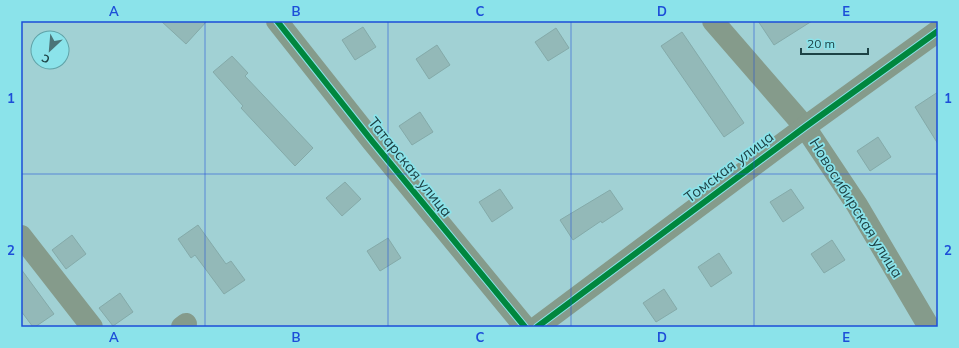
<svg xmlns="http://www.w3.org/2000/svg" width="959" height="348" font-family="Mulish,sans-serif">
<rect width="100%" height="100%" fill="#a1d1d4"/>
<g fill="#93b9b8" stroke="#84aaa9">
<polygon points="161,21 207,21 186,44"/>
<polygon points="758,21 812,21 774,45"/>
<polygon points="363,27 376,47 355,60 342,40"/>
<polygon points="556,28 569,48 548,61 535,42"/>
<polygon points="682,32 744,123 724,137 661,46"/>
<polygon points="437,45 450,65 429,79 416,59"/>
<polygon points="232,56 248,73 245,76 313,148 295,166 241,108 243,106 213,72"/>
<polygon points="938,92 938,144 915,107"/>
<polygon points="420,112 433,132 412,145 399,126"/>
<polygon points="878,137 891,157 870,171 857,151"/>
<polygon points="345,182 361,199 342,216 326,198"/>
<polygon points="500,189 513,208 492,222 479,202"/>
<polygon points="791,189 804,208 783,222 770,202"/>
<polygon points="610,190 623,209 602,223 601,221 573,240 560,220"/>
<polygon points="198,225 226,264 231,261 245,280 224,294 195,255 191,258 178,239"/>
<polygon points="72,235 86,254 66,269 52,250"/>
<polygon points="388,238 401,258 380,271 367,251"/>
<polygon points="832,240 845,260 824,273 811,254"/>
<polygon points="719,253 732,273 711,287 698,267"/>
<polygon points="21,269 54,314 35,327 33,327 21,311"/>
<polygon points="664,289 677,309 656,322 643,303"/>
<polygon points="120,293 133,312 113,326 99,308"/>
</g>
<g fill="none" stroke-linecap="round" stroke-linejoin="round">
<g stroke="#859b8b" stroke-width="22">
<polyline points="277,21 372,141 525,327"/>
<polyline points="713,21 805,127 857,205 929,327"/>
<polyline points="21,236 92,327"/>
<polyline points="182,327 186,324"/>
<polyline points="537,327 805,127 938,31"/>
</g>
<defs>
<g id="cycleway">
<polyline points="277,21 372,141 525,327"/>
<polyline points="537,327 805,127 938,31"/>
</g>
</defs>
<use href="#cycleway" stroke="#8be3ea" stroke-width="8"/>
<use href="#cycleway" stroke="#00873e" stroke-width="6"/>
</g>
<path fill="none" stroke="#1d4ed8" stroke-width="1" stroke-opacity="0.55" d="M205,21V327M388,21V327M571,21V327M754,21V327M21,174H938"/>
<g text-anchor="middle" stroke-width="3.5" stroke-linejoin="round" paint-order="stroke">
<g font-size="15" fill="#1d4245" stroke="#8be3ea">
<text transform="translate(410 167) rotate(51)" y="5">Татарская улица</text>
<text transform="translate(729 167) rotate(-37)" y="5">Томская улица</text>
<text transform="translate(856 208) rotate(58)" y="5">Новосибирская улица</text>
</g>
</g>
<rect width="959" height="348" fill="none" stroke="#8be3ea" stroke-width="44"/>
<g transform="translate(50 50) rotate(206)"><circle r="19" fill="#8be3ea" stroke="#5fa3a8"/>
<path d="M0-3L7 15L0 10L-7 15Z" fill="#4b7477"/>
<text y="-6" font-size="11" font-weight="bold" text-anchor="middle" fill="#1d4245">С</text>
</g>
<path d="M801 48v6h67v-6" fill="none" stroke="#1d4245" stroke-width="2"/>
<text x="807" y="48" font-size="12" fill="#1d4245" stroke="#8be3ea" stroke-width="3" paint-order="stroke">20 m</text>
<rect x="22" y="22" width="915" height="304" fill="none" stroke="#1d4ed8" stroke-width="1.5"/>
<g font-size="13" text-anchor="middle" font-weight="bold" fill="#1d4ed8">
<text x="114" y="16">A</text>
<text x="296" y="16">B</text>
<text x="480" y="16">C</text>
<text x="662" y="16">D</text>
<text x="846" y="16">E</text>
<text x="11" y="103">1</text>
<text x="948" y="103">1</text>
<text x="11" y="255">2</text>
<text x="948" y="255">2</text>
<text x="114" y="342">A</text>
<text x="296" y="342">B</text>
<text x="480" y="342">C</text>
<text x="662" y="342">D</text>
<text x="846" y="342">E</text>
</g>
</svg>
